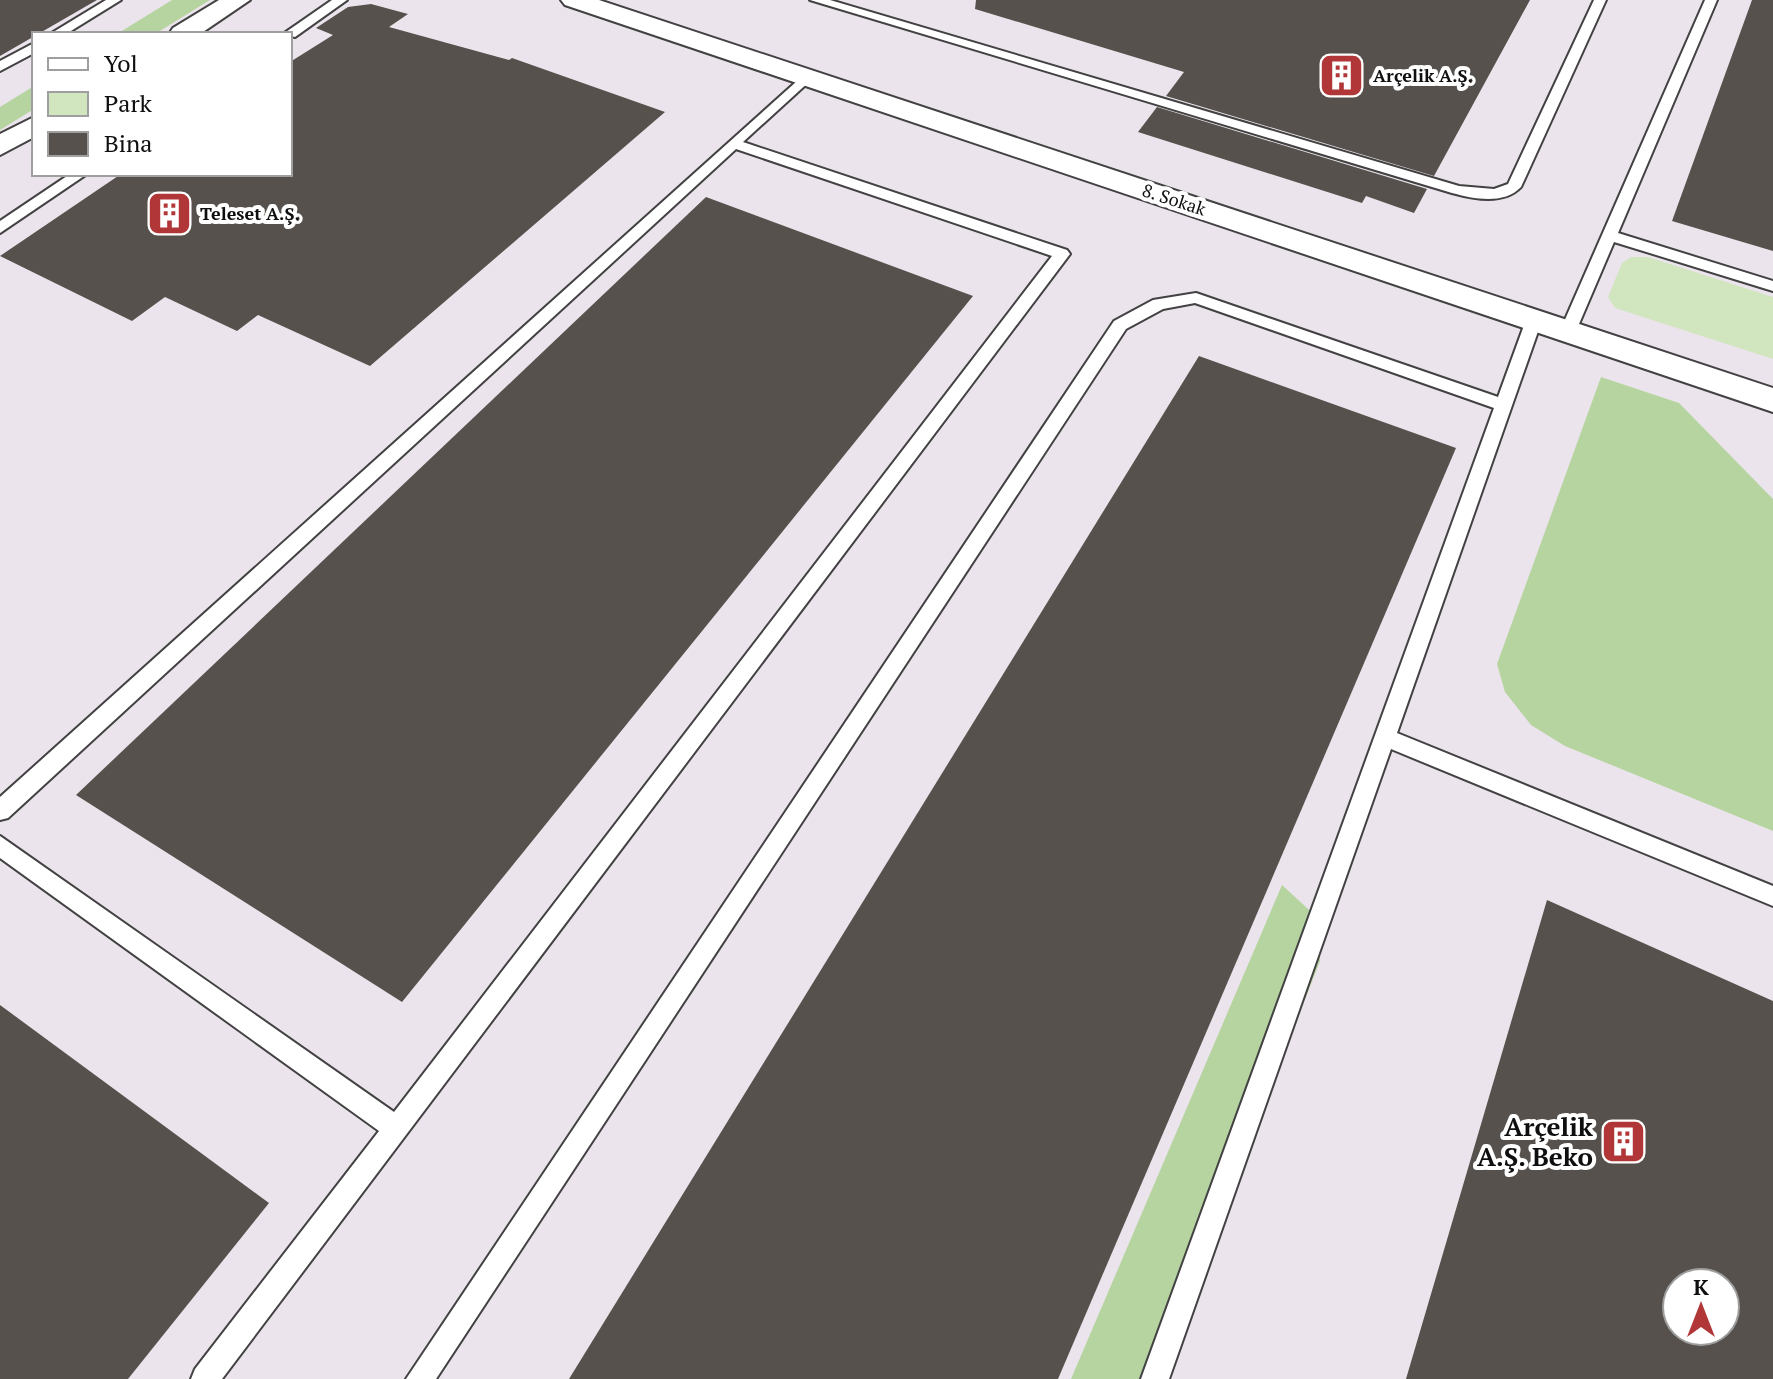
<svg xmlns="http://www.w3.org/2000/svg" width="1773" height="1379" font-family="'PT Serif',serif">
<rect width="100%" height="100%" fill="#fdfcf2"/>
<path fill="#ece4ec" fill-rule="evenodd" d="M0,0H1773V1379H0ZM34,34H290V174H34ZM1677,1283H1725V1331H1677Z"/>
<polygon fill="#d1e5bf" points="1631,257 1648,257 1773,297 1773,359 1615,308 1608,297 1622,263"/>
<g fill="#b6d4a0">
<polygon points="172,0 210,0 155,34 117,34"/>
<polygon points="34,86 34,109 0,130 0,107"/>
<polygon points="1601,377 1679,403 1773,499 1773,831 1565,746 1531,725 1505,692 1497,664"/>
<polygon points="1282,885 1319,919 1320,961 1157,1379 1071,1379"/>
</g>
<g fill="#56514c" fill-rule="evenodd">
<polygon points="0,0 97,0 0,56"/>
<polygon points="976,0 1530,0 1434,176 1166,96 1184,72 975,9"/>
<polygon points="1752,0 1773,0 1773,251 1672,221"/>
<polygon points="371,4 408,14 389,27 509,60 512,58 665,112 370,366 258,315 237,331 165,297 132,321 0,256 121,174 290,174 290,62 333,35 316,28 348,7"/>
<polygon points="1157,107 1427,189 1414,213 1366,196 1362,203 1138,132"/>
<polygon points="706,197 973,296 402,1002 76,795"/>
<polygon points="1199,356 1456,448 1058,1379 569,1379"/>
<path d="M1547,900L1773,1001V1379H1406ZM1677,1283H1725V1331H1677Z"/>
<polygon points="0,1005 269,1203 128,1379 0,1379"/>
</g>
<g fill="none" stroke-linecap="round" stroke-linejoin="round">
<defs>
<g id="service">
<polygon points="106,0 121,0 66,34 50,34"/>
<polygon points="332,0 347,0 295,37 283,34"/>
<path d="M810,0H830L1459,186L1494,189L1508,184L1594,0H1606L1521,187C1504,205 1474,199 1452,193Z"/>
<polygon points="1705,0 1717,0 1618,233 1773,281 1773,291 1614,242 1576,331 1574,335 1562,335 1560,331"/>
<polygon points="34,43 34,53 0,71 0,61"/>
<polygon points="806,73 813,77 811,80 743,142 1067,250 1070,254 222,1379 191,1379 195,1369 379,1131 0,858 0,836 394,1112 1052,256 736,149 8,818 0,820 0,797"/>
<polygon points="70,174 87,174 0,233 0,221"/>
<polygon points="1196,293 1498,397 1526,320 1528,316 1540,316 1542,320 1397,733 1773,886 1773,906 1391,749 1169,1379 1141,1379 1494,408 1195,303 1163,309 1126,329 436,1379 406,1379 1114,321 1153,300"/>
</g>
<g id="minor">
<polygon points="219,0 250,0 200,34 169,34 173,28"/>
<polygon points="561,0 599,0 1773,388 1773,412 565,5"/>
<polygon points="34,117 34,137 0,155 0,134"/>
</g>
</defs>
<use href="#service" stroke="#424242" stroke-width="4"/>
<use href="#minor" stroke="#424242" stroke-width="4"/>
<use href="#service" fill="#fff" fill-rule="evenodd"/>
<use href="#minor" fill="#fff" fill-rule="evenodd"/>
</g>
<defs>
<symbol id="building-square" viewBox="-11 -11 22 22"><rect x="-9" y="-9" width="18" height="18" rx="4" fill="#b03637" stroke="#fff"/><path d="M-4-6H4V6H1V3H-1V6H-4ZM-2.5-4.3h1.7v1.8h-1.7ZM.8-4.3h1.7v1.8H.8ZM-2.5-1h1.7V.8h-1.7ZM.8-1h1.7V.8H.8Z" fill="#fff"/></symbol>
</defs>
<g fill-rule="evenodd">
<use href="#building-square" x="1316" y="50" width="51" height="51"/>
<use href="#building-square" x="144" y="188" width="51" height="51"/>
<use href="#building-square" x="1598" y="1116" width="51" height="51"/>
</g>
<g text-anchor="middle" stroke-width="8" stroke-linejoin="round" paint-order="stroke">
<g font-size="18" font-weight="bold" fill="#0f0f0f" stroke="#fff" text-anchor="start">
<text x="1373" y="82">Arçelik A.Ş.</text>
<text x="200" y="220">Teleset A.Ş.</text>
</g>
<g font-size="18" fill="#0f0f0f" stroke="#fff">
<text transform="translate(1174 200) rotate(18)" y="6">8. Sokak</text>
</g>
<g font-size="26" font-weight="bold" fill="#0f0f0f" stroke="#fff" text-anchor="end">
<text x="1593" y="1136">Arçelik<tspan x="1593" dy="30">A.Ş. Beko</tspan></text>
</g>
</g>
<rect x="32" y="32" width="260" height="144" fill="#ffffff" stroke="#9f9f9f" stroke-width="2"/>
<rect x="48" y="58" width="40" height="12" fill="#ffffff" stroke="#9f9f9f" stroke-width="2"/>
<text x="104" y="72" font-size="24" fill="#0f0f0f">Yol</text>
<rect x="48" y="92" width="40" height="24" fill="#d1e5bf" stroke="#9f9f9f" stroke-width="2"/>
<text x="104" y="112" font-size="24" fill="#0f0f0f">Park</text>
<rect x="48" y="132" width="40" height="24" fill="#56514c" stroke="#9f9f9f" stroke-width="2"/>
<text x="104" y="152" font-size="24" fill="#0f0f0f">Bina</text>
<g transform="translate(1701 1307)"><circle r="38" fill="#ffffff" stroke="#9f9f9f" stroke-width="2"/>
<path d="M0-6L14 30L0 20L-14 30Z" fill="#b03637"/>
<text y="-12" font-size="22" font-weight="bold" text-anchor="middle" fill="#0f0f0f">K</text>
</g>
</svg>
